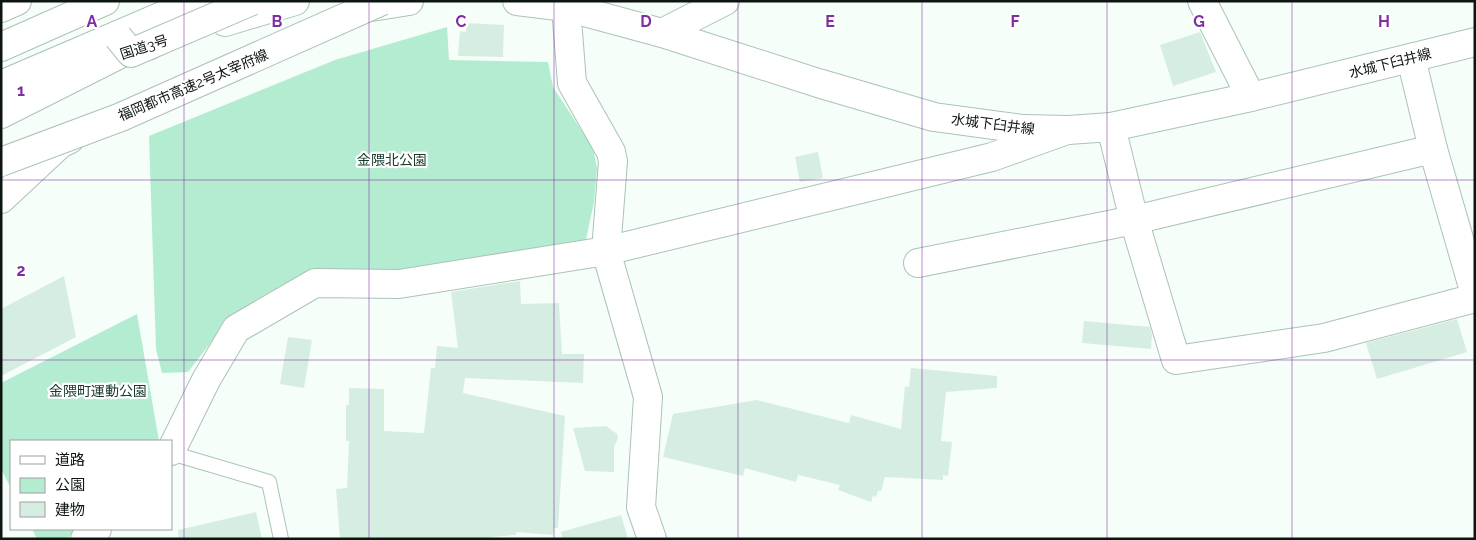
<svg xmlns="http://www.w3.org/2000/svg" width="1476" height="540" font-family="Raleway,'Noto Sans JP',sans-serif">
<rect width="100%" height="100%" fill="#f5fef9"/>
<g fill="#b4ecd1">
<polygon points="447,27 449,60 548,62 553,87 593,148 597,168 594,202 585,244 406,271 226,323 188,372 162,373 156,349 149,136 335,60"/>
<polygon points="137,314 159,441 11,441 11,488 1,469 1,383"/>
<polygon points="32,529 79,529 66,539 37,539"/>
</g>
<g fill="#d6eee2">
<polygon points="466,23 504,25 503,57 458,56 460,31 466,32"/>
<polygon points="1200,32 1216,72 1173,86 1160,45"/>
<polygon points="818,152 823,178 800,182 795,157"/>
<polygon points="64,276 76,337 1,376 1,309"/>
<polygon points="520,281 521,304 559,303 562,354 584,354 583,383 465,378 463,393 565,416 558,528 554,528 553,535 516,532 516,535 490,537 490,539 340,539 336,489 347,488 349,441 346,441 346,405 349,405 349,388 384,389 384,431 424,433 431,368 435,368 437,346 458,348 451,292"/>
<polygon points="1457,319 1467,352 1377,379 1366,343"/>
<polygon points="1084,321 1150,327 1152,335 1151,349 1082,343"/>
<polygon points="288,337 312,340 304,388 280,384"/>
<polygon points="911,368 997,376 997,388 946,392 941,441 952,442 948,476 943,475 943,480 885,477 881,491 878,491 876,497 873,496 871,502 838,490 840,485 798,475 796,482 745,468 743,476 663,457 673,414 757,400 849,423 851,415 901,429 905,386 909,387"/>
<polygon points="606,426 617,434 618,438 614,447 614,472 585,471 573,428"/>
<polygon points="256,512 262,539 179,539 178,530"/>
<polygon points="621,515 628,539 562,539 561,532"/>
</g>
<g fill="none" stroke-linecap="round" stroke-linejoin="round">
<defs>
<polyline id="service" points="171,453 269,482 281,539"/>
<g id="minor">
<polyline points="1202,1 1251,97"/>
<polyline points="566,7 572,83 611,152 613,161 606,251 648,397 641,507 652,539"/>
<polyline points="662,33 725,1"/>
<polyline points="1411,58 1433,149 1475,294"/>
<polyline points="1111,127 1134,220 1176,360 1324,338 1475,298"/>
<polyline points="918,263 1134,220 1433,149"/>
<polyline points="171,451 206,380 236,329 315,283 399,284 606,251 992,157 1067,130"/>
<polyline points="85,539 97,529"/>
</g>
<g id="secondary">
<polyline points="517,1 566,7 662,33 818,83 934,117 1023,129 1068,130 1111,127 1251,97 1475,42"/>
<polyline points="359,9 409,1"/>
<polyline points="1,199 60,144 70,139"/>
</g>
<g id="trunk">
<polyline points="225,22 295,1"/>
<polyline points="1,114 122,53 150,45"/>
</g>
<g id="motorway">
<polyline points="1,8 17,1"/>
<polyline points="1,47 105,1"/>
<polyline points="1,85 197,1"/>
</g>
</defs>
<use href="#service" stroke="#abc3b7" stroke-width="16"/>
<use href="#minor" stroke="#abc3b7" stroke-width="30"/>
<use href="#secondary" stroke="#abc3b7" stroke-width="30"/>
<use href="#trunk" stroke="#abc3b7" stroke-width="30"/>
<use href="#motorway" stroke="#abc3b7" stroke-width="30"/>
<use href="#service" stroke="#fff" stroke-width="14"/>
<use href="#minor" stroke="#fff" stroke-width="28"/>
<use href="#secondary" stroke="#fff" stroke-width="28"/>
<use href="#trunk" stroke="#fff" stroke-width="28"/>
<use href="#motorway" stroke="#fff" stroke-width="28"/>
<defs>
<g id="motorway-bridge">
<polyline points="118,37 131,53 252,1"/>
<polyline points="1,162 121,117 382,1"/>
</g>
</defs>
<use href="#motorway-bridge" stroke="#abc3b7" stroke-width="30" stroke-linecap="butt"/>
<use href="#motorway-bridge" stroke="#fff" stroke-width="28"/>
</g>
<path fill="none" stroke="#7e2e9f" stroke-width="1" stroke-opacity="0.55" d="M184,1V539M369,1V539M554,1V539M738,1V539M922,1V539M1107,1V539M1292,1V539M1,180H1475M1,360H1475"/>
<g text-anchor="middle" stroke-width="4.5" stroke-linejoin="round" paint-order="stroke">
<g font-size="14" fill="#0d1511" stroke="#fff">
<text transform="translate(144 47) rotate(-18)" y="5">国道3号</text>
<text transform="translate(1390 63) rotate(-14)" y="5">水城下臼井線</text>
<text transform="translate(193 85) rotate(-23)" y="5">福岡都市高速2号太宰府線</text>
<text transform="translate(993 124) rotate(7)" y="5">水城下臼井線</text>
</g>
<g font-size="14" fill="#17382a" stroke="#fff">
<text x="392" y="165">金隈北公園</text>
<text x="98" y="396">金隈町運動公園</text>
</g>
</g>
<g font-size="16" text-anchor="middle" font-weight="bold" fill="#7e2e9f" stroke="#fff" stroke-width="4.5" stroke-linejoin="round" paint-order="stroke">
<text x="92" y="27">A</text>
<text x="277" y="27">B</text>
<text x="461" y="27">C</text>
<text x="646" y="27">D</text>
<text x="830" y="27">E</text>
<text x="1015" y="27">F</text>
<text x="1199" y="27">G</text>
<text x="1384" y="27">H</text>
<text x="21" y="96">1</text>
<text x="21" y="276">2</text>
</g>
<rect width="1476" height="540" fill="none" stroke="#0d1511" stroke-width="5"/>
<rect x="10" y="440" width="162" height="90" fill="#ffffff" stroke="#9ea1a0"/>
<rect x="20" y="456" width="25" height="8" fill="#ffffff" stroke="#9ea1a0"/>
<text x="55" y="465" font-size="15" fill="#0d1511">道路</text>
<rect x="20" y="478" width="25" height="15" fill="#b4ecd1" stroke="#9ea1a0"/>
<text x="55" y="490" font-size="15" fill="#0d1511">公園</text>
<rect x="20" y="502" width="25" height="15" fill="#d6eee2" stroke="#9ea1a0"/>
<text x="55" y="515" font-size="15" fill="#0d1511">建物</text>
</svg>
